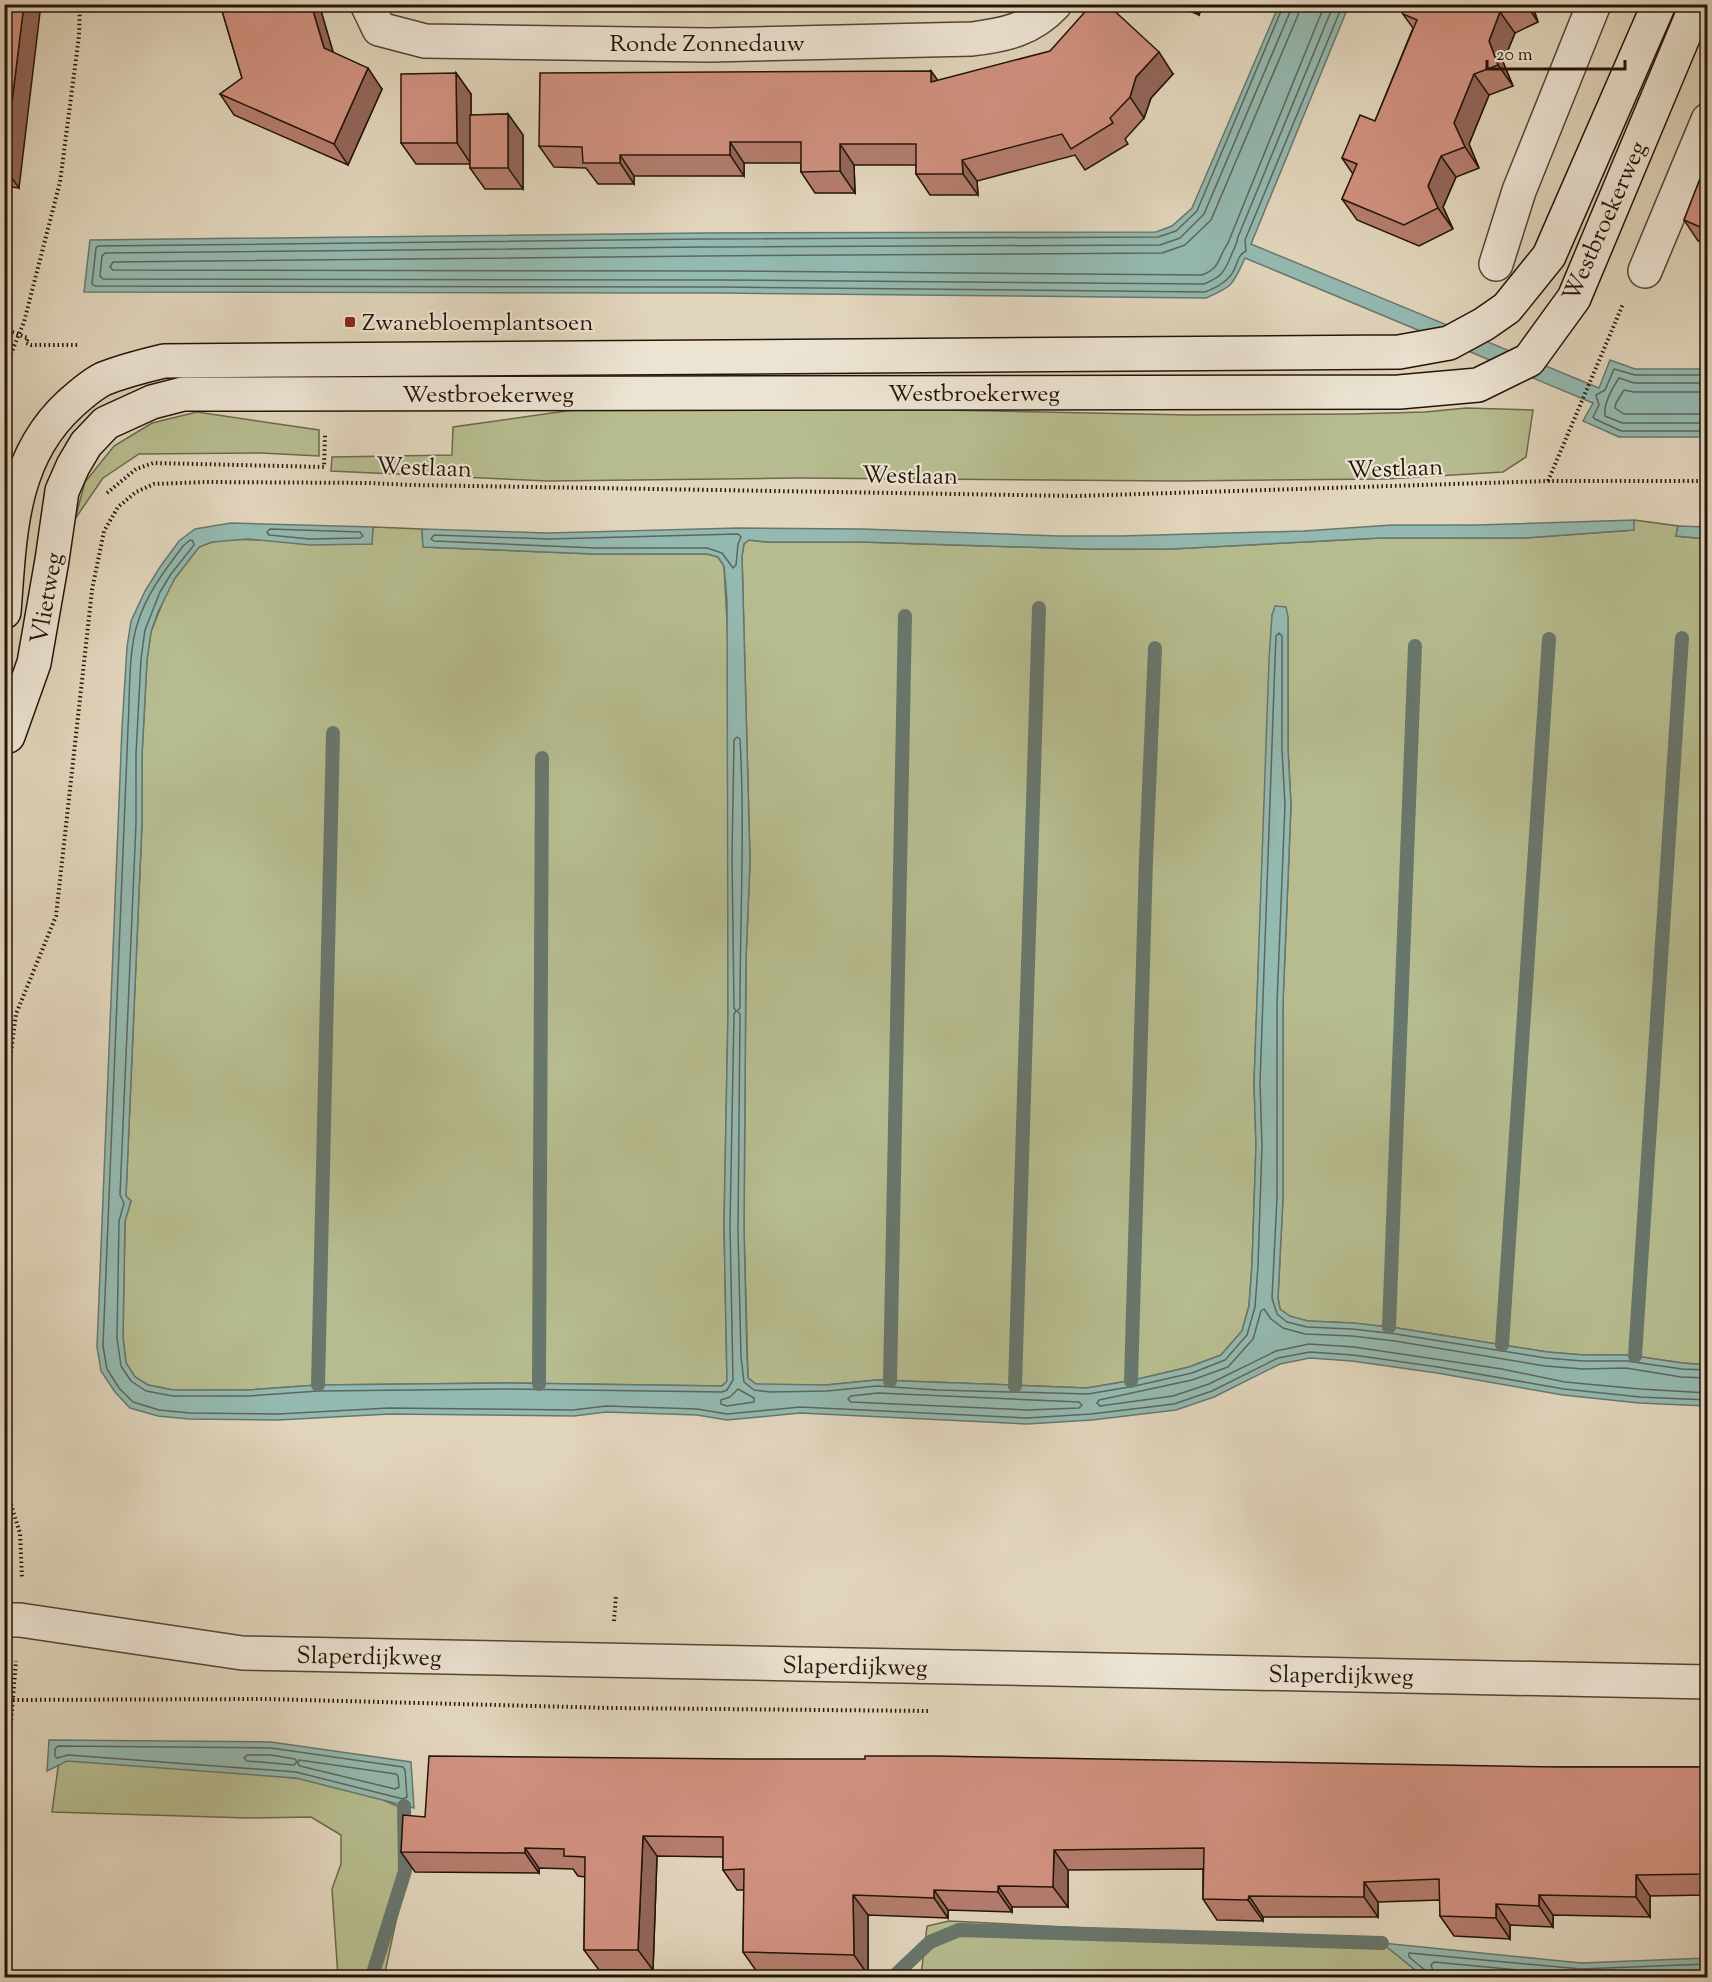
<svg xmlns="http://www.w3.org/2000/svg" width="1712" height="1982" font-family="'Sorts Mill Goudy',serif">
<rect width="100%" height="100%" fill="#e1d5bc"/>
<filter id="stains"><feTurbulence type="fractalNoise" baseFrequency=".00333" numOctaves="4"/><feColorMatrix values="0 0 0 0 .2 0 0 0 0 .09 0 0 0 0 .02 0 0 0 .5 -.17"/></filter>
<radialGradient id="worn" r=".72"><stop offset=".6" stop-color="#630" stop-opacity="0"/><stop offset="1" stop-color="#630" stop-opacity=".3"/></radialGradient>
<g fill="#b6bc8f" stroke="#6e684c" stroke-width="1.5">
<polygon points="793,407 1190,415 1351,414 1425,412 1466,408 1533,410 1526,457 1503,472 1386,479 1176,481 796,478 548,481 331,471 332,457 452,455 453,427 580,409"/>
<polygon points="197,412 319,430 319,456 261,453 139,454 103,478 75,519 85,482 114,446 152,423"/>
<polygon points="1634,520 1678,526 1676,536 1707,539 1707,1365 1682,1363 1628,1355 1584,1355 1547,1352 1397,1328 1353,1323 1308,1321 1290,1317 1280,1309 1278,1298 1283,1198 1283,1003 1291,805 1288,749 1288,617 1272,615 1254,1083 1256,1145 1252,1265 1249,1306 1242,1331 1221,1355 1189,1367 1134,1380 1087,1388 877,1380 826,1385 772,1386 756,1384 748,1378 744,1229 746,959 750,861 742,556 744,544 749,540 767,542 861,542 1085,549 1171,549 1380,538 1525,538 1633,530"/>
<polygon points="373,527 422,529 423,547 595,554 707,554 718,557 724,566 728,641 728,1013 724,1225 727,1381 722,1386 505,1383 318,1385 248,1390 173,1390 148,1385 135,1377 126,1363 123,1337 125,1221 131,1201 126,1196 142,823 142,755 147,660 151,632 166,594 175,578 199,547 212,542 229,539 372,544"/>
<polygon points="60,1753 321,1781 367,1793 409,1811 413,1842 384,1977 338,1977 332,1889 341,1864 341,1835 311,1817 248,1818 52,1812"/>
<polygon points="949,1921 1382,1943 1424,1977 967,1976 965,1978 869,1977 921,1975 927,1926"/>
</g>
<g fill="#94b9b0" stroke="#68776d" stroke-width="1.5">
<path d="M1279,5H1349L1251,244L1599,388L1610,360L1635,369H1707V437H1619L1583,421L1593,403L1245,258C1233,284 1234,286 1206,298L723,293L84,292L90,240L704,233L1156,232L1172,226L1192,208Z"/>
<polygon points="1634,520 1634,530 1525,538 1380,538 1171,549 1085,549 861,542 767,542 749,540 744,544 742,556 750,861 746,959 744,1229 747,1357 748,1378 756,1384 826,1385 877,1380 1087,1388 1134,1380 1189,1367 1221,1355 1242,1331 1249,1306 1252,1265 1256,1145 1254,1083 1269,660 1272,615 1275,606 1286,607 1288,617 1288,749 1291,805 1283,1003 1283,1198 1278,1298 1280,1309 1290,1316 1308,1321 1353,1323 1397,1328 1547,1352 1584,1355 1628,1355 1682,1363 1707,1365 1707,1406 1639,1403 1563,1395 1437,1373 1352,1361 1310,1358 1280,1364 1214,1397 1176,1410 1092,1420 1027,1424 800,1413 727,1420 697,1415 606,1412 574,1416 390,1414 278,1420 189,1419 158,1416 130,1408 115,1392 101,1371 97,1347 122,728 127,647 131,621 145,591 160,567 179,541 195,529 231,523 373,527 372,544 310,545 248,539 212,542 199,547 175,578 158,612 151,632 147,660 142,755 142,823 126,1196 131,1201 125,1221 123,1337 126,1363 135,1377 148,1385 173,1390 248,1390 318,1385 505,1383 722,1386 727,1381 724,1225 728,1013 727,600 724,566 718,557 707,554 595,554 423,547 422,529 548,533 738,528 861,529 1058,536 1121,536 1304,531 1392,525 1478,525"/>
<polygon points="1678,526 1707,527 1707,539 1676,536"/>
<polygon points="49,1740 271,1742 411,1762 414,1808 296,1778 67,1761 47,1771"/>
<polygon points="1382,1943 1581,1963 1707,1958 1707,1977 1424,1977"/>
</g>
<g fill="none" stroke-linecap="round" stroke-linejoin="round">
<g stroke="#5c665c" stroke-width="1.5">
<path d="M1284,4L1197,211L1176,231L1158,237L704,239L98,246L96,248L92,284L95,286L723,287L1205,292C1215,288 1224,284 1231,275C1238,266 1236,256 1246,251L1245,240L1343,4"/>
<path d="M1291,4L1290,12L1204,214L1180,238L1160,245L704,247L105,253L102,256L100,276L103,279L723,280L1204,284C1221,277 1224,273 1231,256C1234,247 1236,248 1238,237L1334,4"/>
<path d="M1300,4L1298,15L1211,220L1185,245L1162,253L704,256L113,262L110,267L113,270L723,271L1202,275C1222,267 1217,258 1228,243L1325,4"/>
<polyline points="1708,375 1635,375 1614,369 1605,390 1596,395 1599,405 1593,417 1595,419 1621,431 1708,431"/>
<path d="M1708,383H1634L1619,378C1612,388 1603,405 1605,416L1622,423H1708"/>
<polyline points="1708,392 1634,392 1624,390 1616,403 1615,408 1624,414 1708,414"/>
<polygon points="270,529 360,532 363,536 360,538 310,539 269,535 267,532"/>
<polygon points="434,535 548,539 738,534 741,537 738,544 736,565 733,568 722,553 707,548 596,548 434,541 431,539"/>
<path d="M1708,1370L1682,1369L1627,1361H1583L1546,1358L1396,1334L1352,1329L1307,1327L1287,1322L1277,1314L1272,1298L1277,1198V1003L1285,805L1282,749V636L1279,633L1276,636L1275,660L1260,1083L1262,1145L1258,1266L1255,1307L1247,1335L1225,1360L1192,1373L1135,1386L1088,1394L937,1390L877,1386L827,1391L771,1392L754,1390L744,1382L741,1357L738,1230L740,1014L737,1011L740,1008C740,918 745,829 740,739L737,737L734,740L732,857L734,1008L736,1011L734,1014L730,1225L733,1380L727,1390L722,1392L505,1389L319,1391L248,1396H173L146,1391L131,1381L121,1366L117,1338L119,1221L124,1203L120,1195L136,823V754L141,659L145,630L160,592L171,574L194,545L193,541L190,540L183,546C166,569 147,593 138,622C128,650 130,697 128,728L103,1346L107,1369L119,1388L133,1402L159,1410L190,1413L278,1414L389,1408L573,1410L606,1406L697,1409L727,1414L800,1407L1027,1418L1091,1414L1174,1404L1212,1391L1278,1358L1310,1352L1353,1355L1438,1367L1564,1389L1640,1397L1708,1400"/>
<polyline points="1708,1378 1681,1377 1626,1368 1583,1369 1545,1366 1395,1341 1352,1336 1305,1334 1283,1328 1271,1319 1264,1309 1261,1311 1253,1339 1228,1367 1192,1380 1099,1400 1097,1403 1100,1406 1173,1396 1209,1384 1276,1351 1309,1344 1354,1347 1502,1369 1565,1382 1640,1389 1708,1393"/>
<polygon points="738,1389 754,1398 754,1402 727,1406 721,1404 721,1400 730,1397"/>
<polygon points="878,1393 1079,1402 1082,1405 1079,1408 1027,1410 851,1402 848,1399 851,1396"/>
<polygon points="58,1746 271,1748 403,1767 405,1770 407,1797 403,1799 296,1772 68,1755 57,1758 55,1756 55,1749"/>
<polygon points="247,1755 271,1755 295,1759 297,1762 294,1765 247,1761 244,1758"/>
<polygon points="299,1760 396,1774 398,1776 399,1787 395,1789 300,1766 298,1764"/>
<polyline points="1427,1978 1426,1971 1409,1957 1409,1953 1581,1969 1708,1964"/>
<polyline points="1435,1978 1431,1965 1434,1962 1581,1976 1708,1971"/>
<polyline points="1444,1978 1444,1974 1447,1972 1502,1978"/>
</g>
<g stroke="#68776d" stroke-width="14">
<polyline points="1389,1327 1415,646"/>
<polyline points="1502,1345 1549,639"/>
<polyline points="1635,1356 1682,638"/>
<polyline points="890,1381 905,616"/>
<polyline points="1131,1381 1146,859 1155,648"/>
<polyline points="539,1384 542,758"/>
<polyline points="318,1385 333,733"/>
<polyline points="1015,1386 1039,608"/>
<polyline points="374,1978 374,1970 405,1871 404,1806"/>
<polyline points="892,1978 930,1942 959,1930 1382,1943"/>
</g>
<defs>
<g id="minor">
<path d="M367,4L379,29L425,41L709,45L972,39C1004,35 1031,30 1055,4"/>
<polyline points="1496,264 1519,191 1594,4"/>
<polyline points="1645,271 1708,120"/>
<polyline points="4,1620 20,1620 242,1653 1708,1682"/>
</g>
<g id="secondary">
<path d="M4,612C10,536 10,459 70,404C80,395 91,385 103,379C123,371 143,366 164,361L1399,352L1449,343L1484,324L1507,308L1549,256L1659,4"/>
<polyline points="8,736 34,663 52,560 62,491 73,466 86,444 106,423 152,402 183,394 1399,392 1478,385 1529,360 1574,298 1697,4"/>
</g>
</defs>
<use href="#minor" stroke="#544436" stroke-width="36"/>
<use href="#secondary" stroke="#251409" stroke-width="36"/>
<g stroke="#251409" stroke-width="4" stroke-dasharray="1.5 3" stroke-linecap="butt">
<polyline points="4,329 28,338 26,343 31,345 78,345"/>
<polyline points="4,371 24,322 60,182 79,36 80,4"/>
<polyline points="1548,481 1623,304"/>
<polyline points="107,493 136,469 153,463 324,467 325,435"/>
<polyline points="4,1106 16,1014 56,916 92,590 104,531 118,507 136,492 154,484 206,482 369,483 412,485 1077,496 1548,481 1708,481"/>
<polyline points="4,1483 20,1533 22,1578"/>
<polyline points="614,1621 616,1595"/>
<polyline points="4,1700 265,1699 612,1708 928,1711"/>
<polyline points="4,1805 16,1661"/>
</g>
<use href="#minor" stroke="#ece4d3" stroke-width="33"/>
<use href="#secondary" stroke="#ece4d3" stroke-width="33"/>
</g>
<g fill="#b47d6e" stroke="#251409" stroke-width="1.5">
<polygon points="4,4 19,188 4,186"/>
<polygon points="220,4 319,4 333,52 382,89 348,165 234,115 220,94 242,78"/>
<polygon points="1173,4 1203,4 1199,15"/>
<polygon points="1398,4 1532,4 1538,22 1515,33 1503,62 1513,86 1489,95 1469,144 1479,168 1456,177 1443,207 1453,229 1419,246 1357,220 1342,199 1353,174 1342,158 1375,121 1413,28 1403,14"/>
<polygon points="931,71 938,81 1173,74 1151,98 1144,118 1125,139 1128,144 1085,170 1075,155 977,181 978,195 930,195 916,174 916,165 854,165 855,193 815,193 801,172 801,163 744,163 744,176 634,176 634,184 598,184 586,168 554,167 539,146"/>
<polygon points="456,73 471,94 471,115 508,114 523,135 523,189 485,189 470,168 470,164 416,164 401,143"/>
<polygon points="1707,161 1707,259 1703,252 1706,244 1698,241 1684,220"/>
<polygon points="1559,1767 1707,1767 1707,1895 1650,1896 1650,1917 1553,1915 1553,1927 1510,1925 1510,1939 1454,1936 1440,1916 1440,1900 1378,1902 1378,1917 1263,1917 1263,1921 1217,1920 1203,1899 1203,1869 1068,1870 1068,1907 1012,1907 1012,1912 948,1910 948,1918 868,1915 868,1975 757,1972 743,1952 744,1890 737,1890 723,1870 723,1857 657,1856 653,1970 599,1970 584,1950 585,1877 578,1876 573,1869 539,1868 539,1873 415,1872 401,1852 425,1817"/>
</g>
<g fill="#92665a" stroke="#251409" stroke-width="1.5">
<polygon points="24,4 41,4 19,188 4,167"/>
<polygon points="311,4 319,4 338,69 324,48"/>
<polygon points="1192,4 1203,4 1199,15"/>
<polygon points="1526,4 1532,4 1538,22"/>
<polygon points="1500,12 1515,33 1503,62 1513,86 1498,65 1489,41"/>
<polygon points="1159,52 1173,74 1151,98 1144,118 1130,97 1136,77"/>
<polygon points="368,68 382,89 348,165 334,144"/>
<polygon points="931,71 946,92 931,82"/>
<polygon points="456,73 471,94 471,164 457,143"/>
<polygon points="1474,74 1489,95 1469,144 1479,168 1465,147 1454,123"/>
<polygon points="508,114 523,135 523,189 508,168"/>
<polygon points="730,142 744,163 744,176 730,155"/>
<polygon points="840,144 854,165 855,193 840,171"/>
<polygon points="620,155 634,176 634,184 620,163"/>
<polygon points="1441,156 1456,177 1443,207 1453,229 1438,208 1428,186"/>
<polygon points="962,160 977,181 978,195 963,174"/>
<polygon points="643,1836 657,1856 653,1970 638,1950"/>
<polygon points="525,1848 539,1868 539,1873 525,1853"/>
<polygon points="1054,1850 1068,1870 1068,1907 1053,1887"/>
<polygon points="1636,1875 1650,1896 1650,1917 1636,1897"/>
<polygon points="1364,1882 1378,1902 1378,1917 1364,1897"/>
<polygon points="998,1886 1012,1907 1012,1912 998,1892"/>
<polygon points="934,1890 948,1910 948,1918 934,1898"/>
<polygon points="853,1895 868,1915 868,1975 854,1955"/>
<polygon points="1539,1895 1553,1915 1553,1927 1539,1906"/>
<polygon points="1249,1896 1263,1917 1263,1921 1248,1900"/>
<polygon points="1496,1904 1510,1925 1510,1939 1496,1918"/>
</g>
<g fill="#d19180" stroke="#251409" stroke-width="1.5">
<polygon points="4,4 24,4 4,167"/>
<polygon points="220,4 311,4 324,48 368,68 334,144 220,94 242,78"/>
<polygon points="1092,4 1107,4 1159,52 1136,77 1130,97 1110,118 1113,123 1071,149 1062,134 962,160 963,174 916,174 916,144 840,144 840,171 801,172 801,142 730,142 730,155 620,155 620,163 583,163 582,147 539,146 540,73 931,71 931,82 1050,51"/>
<polygon points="1398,4 1516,4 1500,12 1489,41 1498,65 1474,74 1454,123 1465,147 1441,156 1428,186 1438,208 1404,225 1342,199 1357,164 1342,158 1360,115 1375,121 1417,20 1403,14"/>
<polygon points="456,73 457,143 401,143 401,74"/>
<polygon points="508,114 508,168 470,168 470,115"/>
<polygon points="1707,161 1707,230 1684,220"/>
<polygon points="1707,240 1707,254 1703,252"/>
<polygon points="429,1756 742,1759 865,1759 865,1756 935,1756 1559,1767 1707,1767 1707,1874 1636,1875 1636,1897 1539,1895 1539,1906 1496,1904 1496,1918 1440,1916 1439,1879 1364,1882 1364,1897 1249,1896 1248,1900 1203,1899 1204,1848 1054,1850 1053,1887 998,1886 998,1892 934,1890 934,1898 853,1895 854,1955 743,1952 744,1869 723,1870 723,1837 643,1836 638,1950 584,1950 585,1857 564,1856 564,1849 525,1848 525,1853 401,1852 403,1815 425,1817"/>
</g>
<rect fill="#8f2418" stroke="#ece4d3" stroke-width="2" x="344" y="316" width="12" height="12" rx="3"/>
<g text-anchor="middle" stroke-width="4.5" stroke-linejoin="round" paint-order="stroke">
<g font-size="24" fill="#251409" stroke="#ece4d3">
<text x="707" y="51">Ronde Zonnedauw</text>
<text transform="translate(1604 221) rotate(-66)" y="8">Westbroekerweg</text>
<text x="974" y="401">Westbroekerweg</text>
<text x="488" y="402">Westbroekerweg</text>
<text transform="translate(424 467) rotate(2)" y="8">Westlaan</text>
<text transform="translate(1395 468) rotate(-2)" y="8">Westlaan</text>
<text transform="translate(910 475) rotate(1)" y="8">Westlaan</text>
<text transform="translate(46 598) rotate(-80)" y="8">Vlietweg</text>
<text transform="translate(369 1656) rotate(1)" y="8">Slaperdijkweg</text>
<text transform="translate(855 1666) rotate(1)" y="8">Slaperdijkweg</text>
<text transform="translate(1341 1675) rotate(1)" y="8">Slaperdijkweg</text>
</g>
<g font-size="24" fill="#251409" stroke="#ece4d3" text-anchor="start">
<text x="362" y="330">Zwanebloemplantsoen</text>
</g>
</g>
<rect width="1712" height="1982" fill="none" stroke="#e1d5bc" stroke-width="24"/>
<rect x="6" y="6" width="1700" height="1970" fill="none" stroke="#251409" stroke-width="3"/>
<rect x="12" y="12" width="1688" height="1958" fill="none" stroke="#251409" stroke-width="1.5"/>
<path d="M1487 60v9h138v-9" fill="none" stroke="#251409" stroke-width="3"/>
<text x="1496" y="60" font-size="18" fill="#251409" stroke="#ece4d3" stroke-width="4.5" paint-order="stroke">20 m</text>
<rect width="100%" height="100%" filter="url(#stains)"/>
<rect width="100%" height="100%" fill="url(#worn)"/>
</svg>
